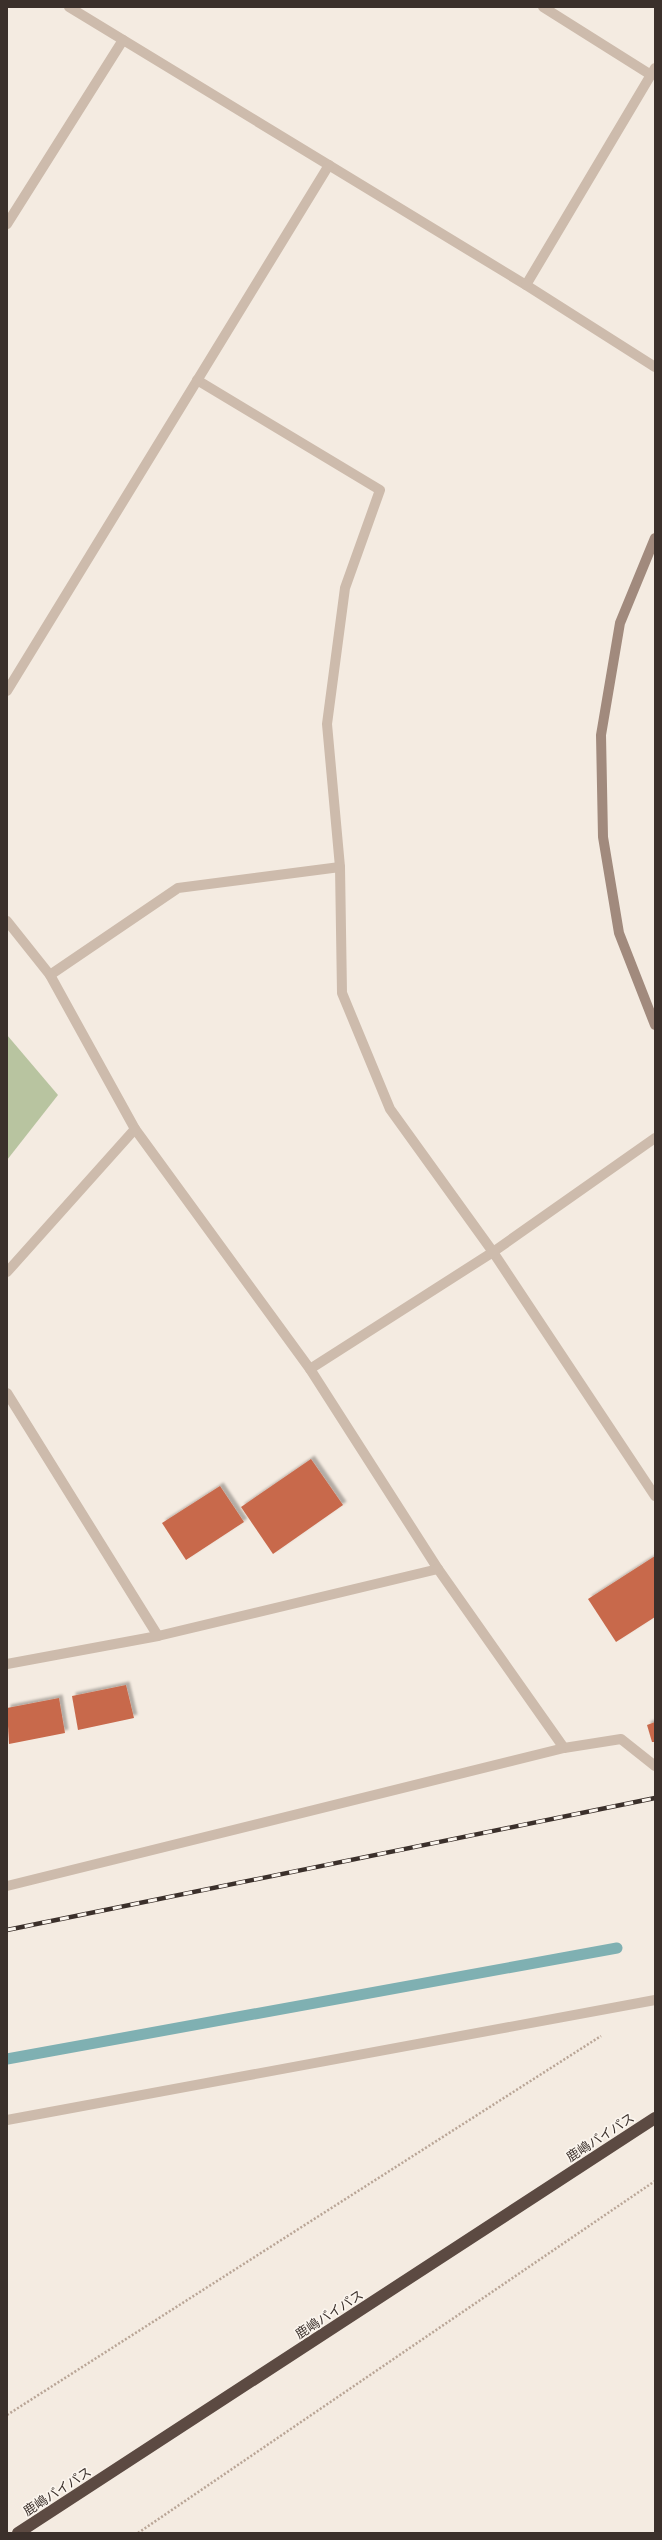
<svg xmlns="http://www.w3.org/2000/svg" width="662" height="2540" font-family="'Noto Sans','Noto Sans JP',sans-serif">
<defs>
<filter id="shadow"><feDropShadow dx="3.5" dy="-3.5" stdDeviation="1" flood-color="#0004"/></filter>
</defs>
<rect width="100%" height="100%" fill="#f4ebe1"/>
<polygon fill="#b8c4a0" points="7,1035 58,1095 7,1160"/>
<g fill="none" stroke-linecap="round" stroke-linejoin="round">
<polyline stroke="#7fb0b2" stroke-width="11" points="7,2059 617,1948"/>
</g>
<g fill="#c8694b" filter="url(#shadow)">
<polygon points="311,1459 343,1505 273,1554 241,1507"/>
<polygon points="220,1486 244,1522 186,1560 162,1523"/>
<polygon points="655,1556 655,1617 616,1642 588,1599"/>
<polygon points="126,1685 134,1718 78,1730 72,1696"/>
<polygon points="59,1698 65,1733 9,1744 7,1708"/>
<polygon points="655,1722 655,1742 652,1742 647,1725"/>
</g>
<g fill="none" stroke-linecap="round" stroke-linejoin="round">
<g stroke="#b9a596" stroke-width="2.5" stroke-dasharray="2 2" stroke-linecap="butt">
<polyline points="7,2415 601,2036"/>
<polyline points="138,2533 655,2181"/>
</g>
<g stroke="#cdbbac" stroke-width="10">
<polyline points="69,7 526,285 655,367"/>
<polyline points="543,7 651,75"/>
<polyline points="7,224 123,40"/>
<polyline points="526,285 655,68"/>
<polyline points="197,380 380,490 345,588 327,724 340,867 342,993 390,1109 493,1252 655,1496"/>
<polyline points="7,691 329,165"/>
<polyline points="7,921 50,975 135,1129 310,1369 438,1569 564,1748"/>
<polyline points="50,975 178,888 340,867"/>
<polyline points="7,1272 135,1129"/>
<polyline points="310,1369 493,1252 655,1138"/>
<polyline points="7,1393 158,1636"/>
<polyline points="7,1664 158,1636 438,1569"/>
<polyline points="7,1886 564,1748 621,1739 655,1766"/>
<polyline points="7,2120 655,2000"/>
</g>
<polyline stroke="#a18a7d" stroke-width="10" points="655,538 620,623 601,735 603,837 619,933 655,1025"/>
<polyline stroke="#5c4a42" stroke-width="12" points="18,2533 655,2118"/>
<defs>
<polyline id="rail" points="7,1930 655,1798"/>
</defs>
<use href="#rail" stroke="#3b302b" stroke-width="4.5"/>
<use href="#rail" stroke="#fbf5ee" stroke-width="3" stroke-dasharray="9" stroke-linecap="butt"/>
</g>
<g text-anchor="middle" stroke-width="3.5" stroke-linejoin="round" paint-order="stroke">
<g font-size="13" fill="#3b302b" stroke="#fbf5ee">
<text transform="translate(600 2137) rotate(-33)" y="5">鹿嶋バイパス</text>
<text transform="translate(329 2314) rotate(-33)" y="5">鹿嶋バイパス</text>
<text transform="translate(57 2491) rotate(-33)" y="5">鹿嶋バイパス</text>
</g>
</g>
<rect width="662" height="2540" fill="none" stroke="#3b302b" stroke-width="16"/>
</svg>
